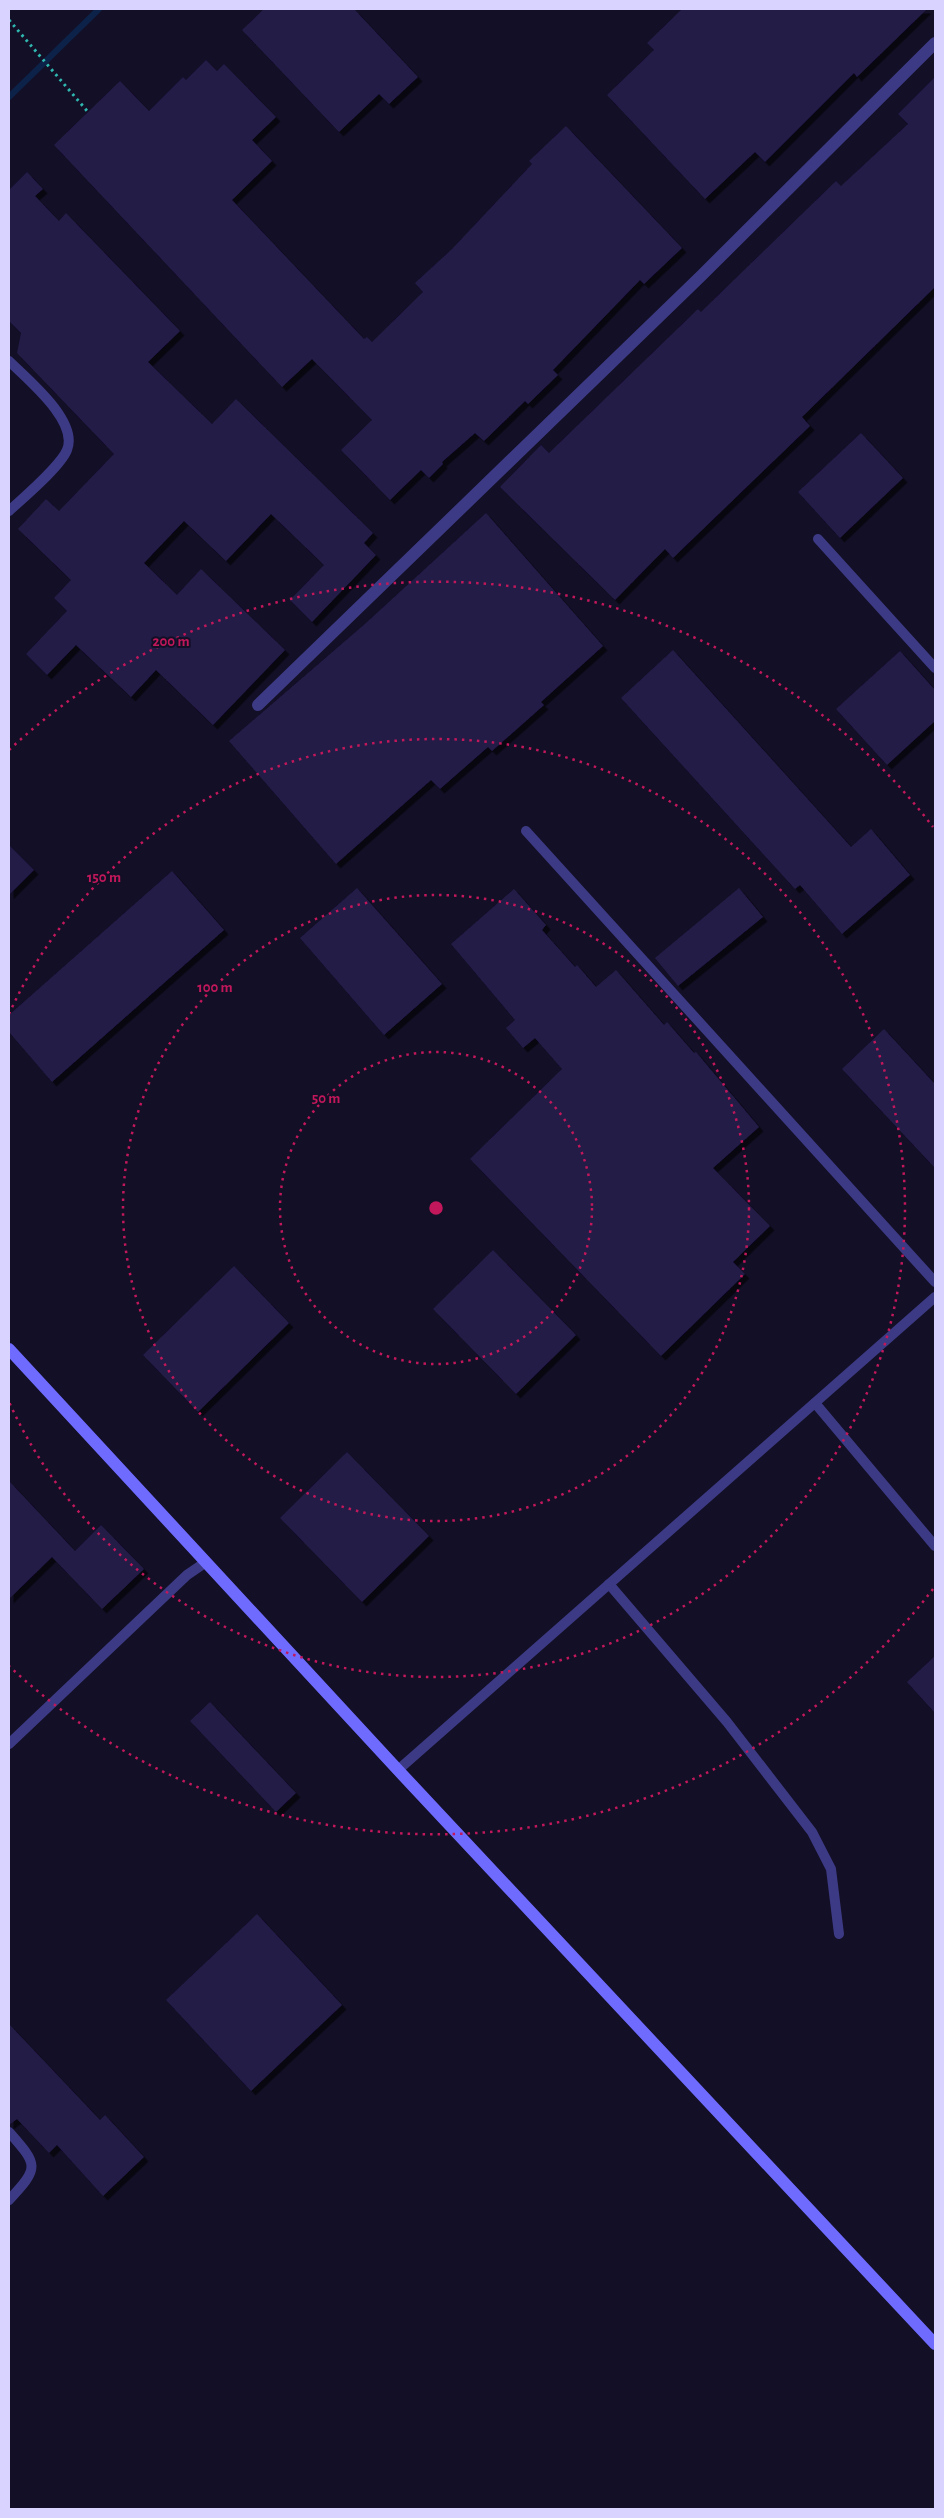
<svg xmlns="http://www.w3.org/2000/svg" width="944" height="2518" font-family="'Alegreya Sans',sans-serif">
<defs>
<filter id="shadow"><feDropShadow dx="4.5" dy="4.5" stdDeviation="0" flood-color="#0009"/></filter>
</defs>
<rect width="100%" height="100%" fill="#130f26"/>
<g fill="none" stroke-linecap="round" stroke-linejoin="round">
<polyline stroke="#0c2248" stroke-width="6" points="9,97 99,9"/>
</g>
<g fill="#241b47" filter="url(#shadow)">
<polygon points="264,9 354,9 418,77 389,104 379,94 339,132 242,30"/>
<polygon points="682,9 927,9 857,77 854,73 765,162 755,152 705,199 607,95 654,50 647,43"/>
<polygon points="206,60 217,71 224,64 276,117 252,140 272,161 232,200 364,339 367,337 372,342 423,292 415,283 452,249 532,164 529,161 566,126 682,248 644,284 640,280 553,370 558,375 528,404 525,401 484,441 475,433 442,462 443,464 429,478 421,470 390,500 341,450 372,420 312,359 282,387 54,145 120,81 149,111 183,77 186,80"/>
<polygon points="935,77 935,287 802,417 810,426 673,558 665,549 615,600 500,487 541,445 549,453 698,309 701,312 836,181 841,186 908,124 898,114"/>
<polygon points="27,172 43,189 35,196 59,221 66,213 180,331 148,362 212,424 236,399 373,533 364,543 376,555 312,622 290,600 324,565 271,514 226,561 184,521 144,563 177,595 201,569 285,650 213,725 156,670 131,697 76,645 47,675 26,654 67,611 54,598 71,580 18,529 46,499 59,511 114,454 17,353 21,333 9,321 9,190"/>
<polygon points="861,433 903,478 840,538 798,492"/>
<polygon points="486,513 603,646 541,702 544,705 492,751 488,747 440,789 431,780 336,864 229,741 366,623"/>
<polygon points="673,650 851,847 871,829 910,875 842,934 800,885 795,889 621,698"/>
<polygon points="900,651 935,690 935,721 887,765 836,709"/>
<polygon points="9,845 34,870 9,895"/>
<polygon points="172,871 224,930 52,1082 9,1032 9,1015"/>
<polygon points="357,888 442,984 384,1035 300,938"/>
<polygon points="739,888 763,917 678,986 655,958"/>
<polygon points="514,889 546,925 542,930 575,967 577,965 596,987 616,970 664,1025 667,1022 694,1053 696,1052 759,1127 713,1168 770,1226 733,1262 745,1274 661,1356 470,1159 562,1069 535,1038 523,1048 506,1028 515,1020 451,944"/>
<polygon points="884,1029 935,1084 935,1168 842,1069"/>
<polygon points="493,1250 576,1335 516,1394 433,1309"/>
<polygon points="234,1266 289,1323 198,1412 143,1355"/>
<polygon points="347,1452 429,1536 362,1602 280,1518"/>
<polygon points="9,1481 75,1551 101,1525 144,1569 102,1609 52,1557 9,1599"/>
<polygon points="935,1656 935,1713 907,1682"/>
<polygon points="210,1702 296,1793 276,1812 190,1721"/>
<polygon points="257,1914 342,2005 251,2091 166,2000"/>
<polygon points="9,2024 100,2120 105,2115 144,2157 103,2196 57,2145 49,2153 17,2119 9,2125"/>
</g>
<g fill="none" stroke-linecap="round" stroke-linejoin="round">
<polyline stroke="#2fb8b0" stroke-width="3" stroke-dasharray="2.5 4" stroke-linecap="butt" points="9,20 88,112"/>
<g stroke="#3d3a85" stroke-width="10">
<path d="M9,361C27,379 79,421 67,450C60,467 23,498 9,511"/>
<polyline points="818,539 935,668"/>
<polyline points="526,831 935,1282"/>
<polyline points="815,1403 935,1546"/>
<polyline points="609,1584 727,1722 812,1832 831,1869 839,1934"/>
<polyline points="9,1744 187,1575 206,1562"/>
<polyline points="398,1770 935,1297"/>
<path d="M9,2132C38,2165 40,2167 9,2200"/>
</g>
<polyline stroke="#3d3a85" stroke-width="12" points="258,705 701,276 935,43"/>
<polyline stroke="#6f6bff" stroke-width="12" points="9,1349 398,1770 935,2344"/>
</g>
<g fill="none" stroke="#c2185b" stroke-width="2.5" stroke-dasharray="2.5 5">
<circle cx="436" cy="1208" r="156"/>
<circle cx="436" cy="1208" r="313"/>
<path d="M9 1014A469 469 0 1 1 9 1402"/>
<path d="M933 1589A626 626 0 0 1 9 1666M9 750A626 626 0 0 1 933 827"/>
</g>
<circle cx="436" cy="1208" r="8" fill="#c2185b" stroke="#130f26" stroke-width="2.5"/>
<g font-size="15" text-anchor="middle" font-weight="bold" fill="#c2185b" stroke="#130f26" stroke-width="4" stroke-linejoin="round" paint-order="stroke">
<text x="171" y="646">200 m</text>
<text x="104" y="882">150 m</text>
<text x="215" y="992">100 m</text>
<text x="326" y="1103">50 m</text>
</g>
<rect width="944" height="2518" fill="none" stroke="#d9d4ff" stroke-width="20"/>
</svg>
